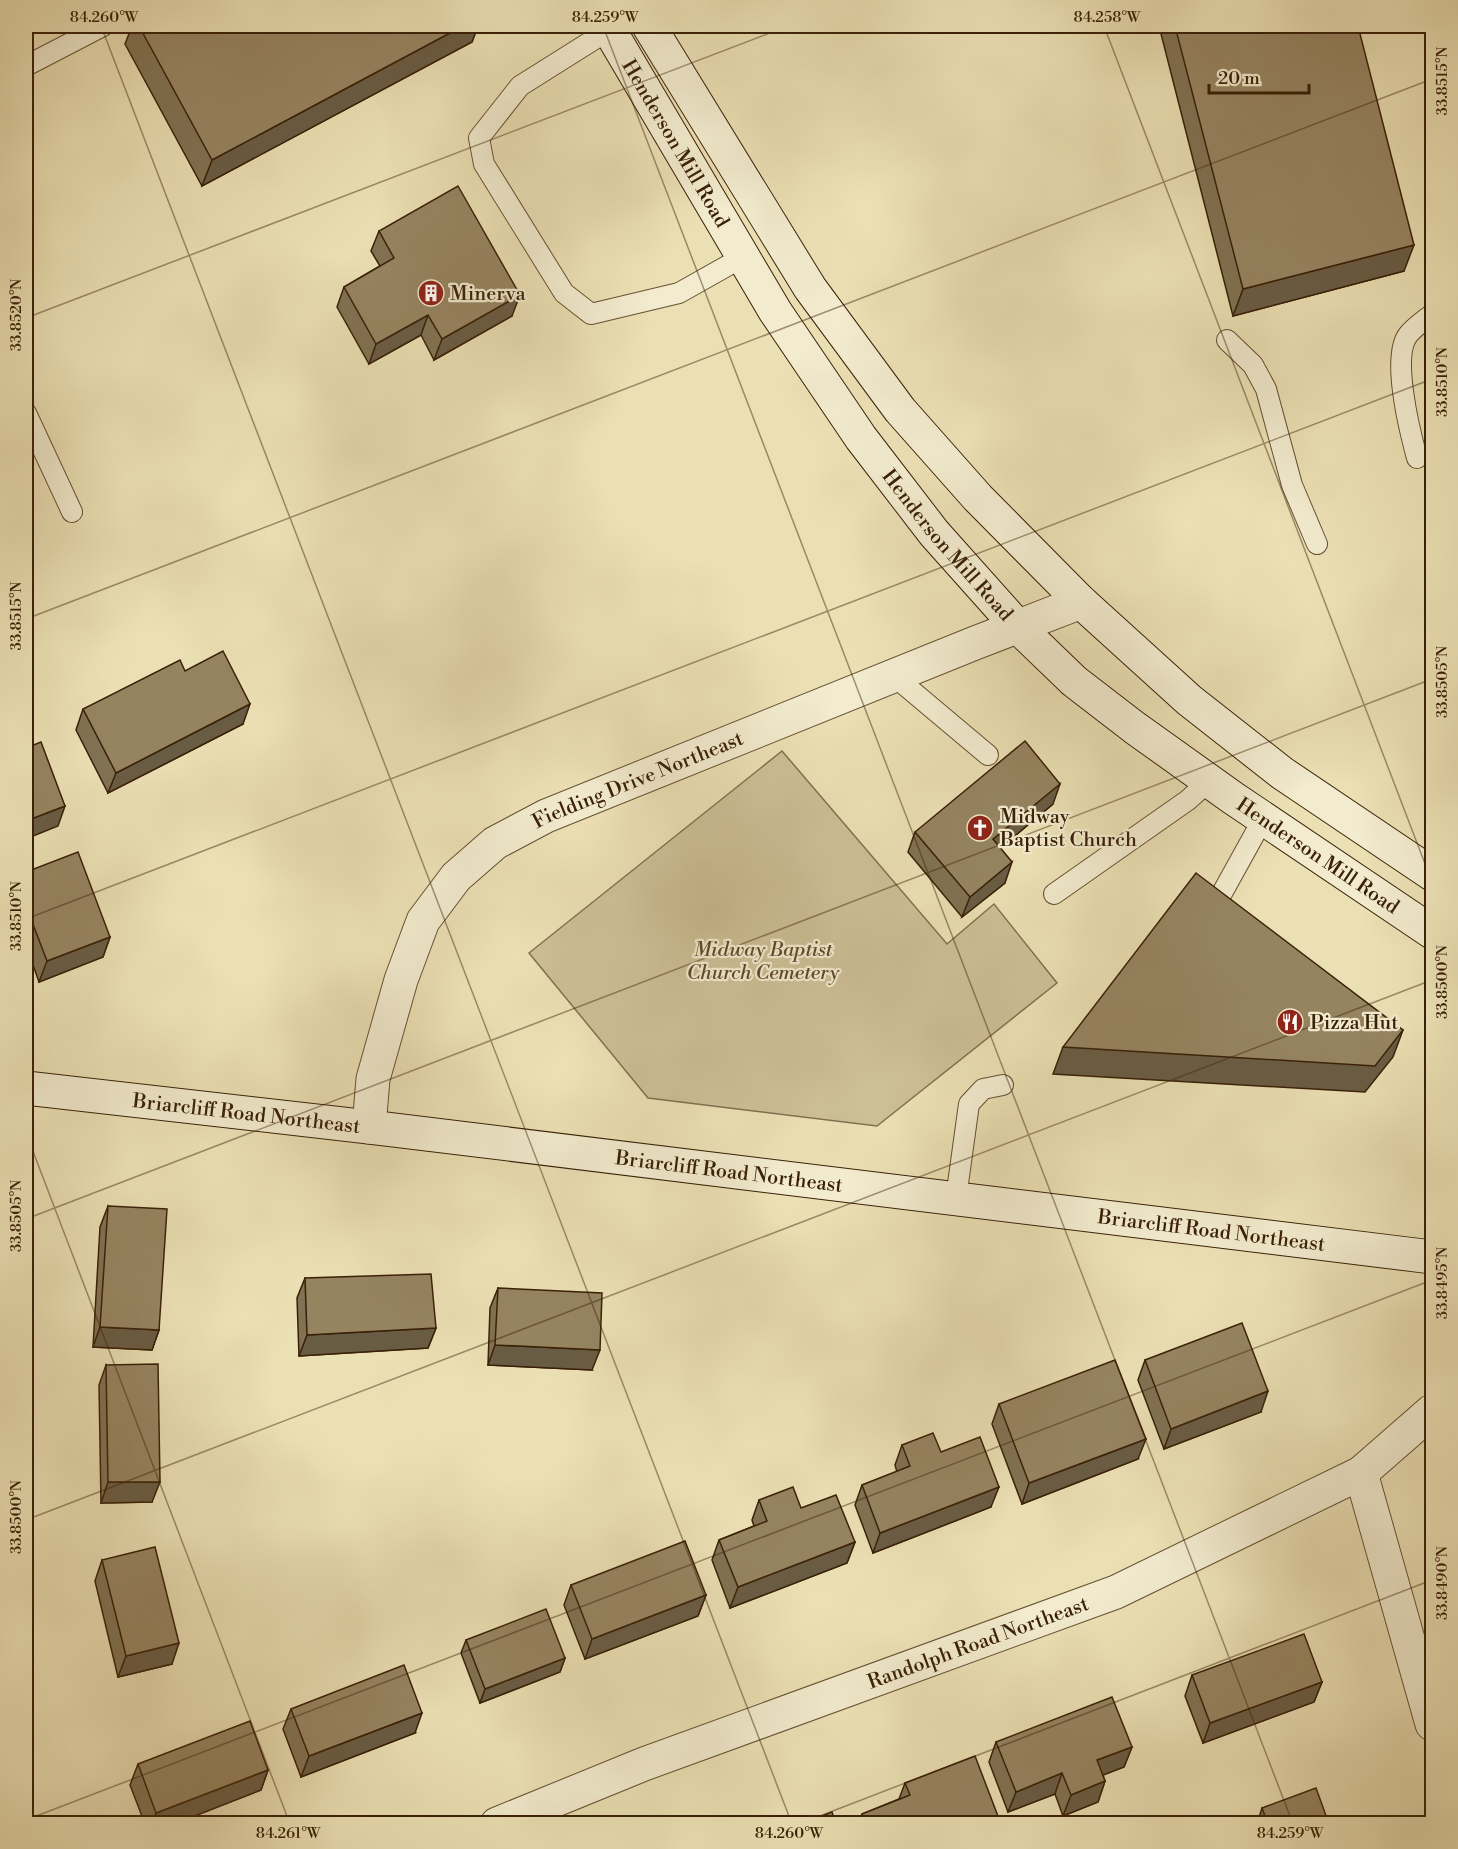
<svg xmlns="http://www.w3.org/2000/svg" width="1458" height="1849" font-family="'Libre Bodoni',serif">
<rect width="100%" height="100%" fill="#ebe0b4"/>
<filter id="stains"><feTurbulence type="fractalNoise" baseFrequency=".00333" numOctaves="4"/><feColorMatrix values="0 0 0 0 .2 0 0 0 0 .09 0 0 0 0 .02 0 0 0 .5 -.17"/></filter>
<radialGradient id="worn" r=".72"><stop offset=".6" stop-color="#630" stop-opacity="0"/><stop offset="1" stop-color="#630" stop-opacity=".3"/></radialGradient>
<polygon fill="#cdbf97" stroke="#84704f" stroke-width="1.5" points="782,751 947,944 994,904 1057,983 877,1126 648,1098 529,953"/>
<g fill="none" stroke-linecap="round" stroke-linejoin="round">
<defs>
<g id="lane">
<polyline points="609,30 520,86 479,138 484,164 564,293 591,314 679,293 743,257"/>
<polyline points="26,66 103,26"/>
<polyline points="1227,340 1253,365 1266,389 1292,485 1317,544"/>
<polyline points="26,413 72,512"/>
<path d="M1417,458C1410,432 1391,357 1408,335C1414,327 1425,320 1432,314"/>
<polyline points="894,676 988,755"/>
<polyline points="1054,894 1188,800 1209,781"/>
<polyline points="1221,895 1263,819"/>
<polyline points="956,1198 969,1104 983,1089 1003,1085"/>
</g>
<g id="street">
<path id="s1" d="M369,1127L373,1079L401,980L423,921L456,877L495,843L546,816L975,643L1081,602"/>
<polyline points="1361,1473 1432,1724"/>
<path id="s2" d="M497,1824L644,1764L1116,1592L1361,1473L1432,1411"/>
</g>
<g id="secondary">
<path id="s3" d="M607,26L775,311L861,438L934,533L1017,626L1074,681L1135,728L1233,798L1432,932"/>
<polyline points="649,26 810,288 900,410 978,498 1081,602 1189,700 1282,773 1432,874"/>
<path id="s4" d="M26,1088L369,1127L1432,1257"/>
</g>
</defs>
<use href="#lane" stroke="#665032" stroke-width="22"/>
<use href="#street" stroke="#665032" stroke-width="35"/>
<use href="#secondary" stroke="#3a2007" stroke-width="35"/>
<use href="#lane" stroke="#f2ebce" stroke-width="20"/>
<use href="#street" stroke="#f2ebce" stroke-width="33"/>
<use href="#secondary" stroke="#f2ebce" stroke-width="33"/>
</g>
<g fill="#817253" stroke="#3a2007" stroke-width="1.5">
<polygon points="132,26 478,26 472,42 202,186 125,44"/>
<polygon points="1159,26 1358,26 1404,271 1233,316"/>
<polygon points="379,231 512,316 434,360 421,335 369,364 337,307 344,287 380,266 371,251"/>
<polygon points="185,671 243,724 108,793 76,730 83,709"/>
<polygon points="1053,804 1000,848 1005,883 962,917 908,852 915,832"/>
<polygon points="26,872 110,937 103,957 39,982 26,945"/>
<polygon points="108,1206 159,1330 152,1350 93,1347 100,1227"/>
<polygon points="305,1278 436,1328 428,1348 299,1356 297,1298"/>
<polygon points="498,1288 592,1370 488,1365 490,1308"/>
<polygon points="1145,1360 1261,1412 1164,1449 1138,1380"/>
<polygon points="106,1365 152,1502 101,1503 99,1385"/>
<polygon points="999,1404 1138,1459 1022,1504 992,1424"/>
<polygon points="902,1445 941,1452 991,1507 873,1553 855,1505 862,1485 897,1472 895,1465"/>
<polygon points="759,1500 801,1508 855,1542 847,1563 730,1608 712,1560 719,1540 754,1526 752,1520"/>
<polygon points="102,1560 172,1664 118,1677 95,1581"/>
<polygon points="571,1585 706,1595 698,1616 585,1659 564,1605"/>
<polygon points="466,1640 565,1658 560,1672 480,1703 461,1653"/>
<polygon points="1192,1675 1322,1682 1314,1702 1203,1743 1185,1696"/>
<polygon points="291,1709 415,1733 301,1777 283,1729"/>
<polygon points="996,1742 1132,1747 1124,1767 1103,1775 1105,1781 1098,1802 1063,1816 1055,1794 1008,1812 989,1762"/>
<polygon points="138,1764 268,1770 261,1790 174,1824 145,1824 130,1785"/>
<polygon points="905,1783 1001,1824 858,1824 862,1814 899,1799"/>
<polygon points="1262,1808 1329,1824 1257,1824"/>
</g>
<g fill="#695c44" stroke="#3a2007" stroke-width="1.5">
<polygon points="463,26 478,26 472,42 202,186 212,160"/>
<polygon points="1414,245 1404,271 1233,316 1243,289"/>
<polygon points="520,295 512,316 434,360 442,339"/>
<polygon points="428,315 421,335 369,364 376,344"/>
<polygon points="250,704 243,724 108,793 116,773"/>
<polygon points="1060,784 1053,804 986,860 993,839"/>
<polygon points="65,806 58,826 26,839 26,821"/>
<polygon points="1012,862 1005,883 962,917 970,897"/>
<polygon points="110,937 103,957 39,982 47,961"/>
<polygon points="1403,1030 1393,1057 1365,1092 1053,1074 1063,1047"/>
<polygon points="100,1327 159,1330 152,1350 93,1347"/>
<polygon points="436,1328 428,1348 299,1356 307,1335"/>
<polygon points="495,1345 600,1350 592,1370 488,1365"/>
<polygon points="1268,1391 1261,1412 1164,1449 1171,1429"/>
<polygon points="1146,1439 1138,1459 1022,1504 1029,1483"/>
<polygon points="108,1482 160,1482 152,1502 101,1503"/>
<polygon points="999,1487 991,1507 873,1553 880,1533"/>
<polygon points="855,1542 847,1563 730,1608 738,1587"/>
<polygon points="706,1595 698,1616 585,1659 592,1639"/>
<polygon points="179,1643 172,1664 118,1677 126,1656"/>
<polygon points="565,1658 560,1672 480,1703 485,1689"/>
<polygon points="1322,1682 1314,1702 1203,1743 1210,1723"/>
<polygon points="422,1713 415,1733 301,1777 309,1756"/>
<polygon points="1132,1747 1124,1767 1090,1780 1097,1760"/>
<polygon points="268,1770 261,1790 174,1824 152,1824 156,1813"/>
<polygon points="1062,1773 1055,1794 1008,1812 1016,1792"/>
<polygon points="1105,1781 1098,1802 1063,1816 1071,1795"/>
</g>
<g fill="#968461" stroke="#3a2007" stroke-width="1.5">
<polygon points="139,26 463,26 212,160"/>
<polygon points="1175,26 1358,26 1414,245 1243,289"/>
<polygon points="458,186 520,295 442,339 428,315 376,344 344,287 394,258 379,231"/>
<polygon points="223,651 250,704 116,773 83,709 180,660 185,671"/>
<polygon points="1025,741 1060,784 993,839 1012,862 970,897 915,832"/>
<polygon points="41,742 65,806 26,821 26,748"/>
<polygon points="78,852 110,937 47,961 26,906 26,872"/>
<polygon points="1196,873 1403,1030 1375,1066 1063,1047"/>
<polygon points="108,1206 167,1209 159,1330 100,1327"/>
<polygon points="431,1274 436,1328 307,1335 305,1278"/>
<polygon points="498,1288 602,1293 600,1350 495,1345"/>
<polygon points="1242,1323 1268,1391 1171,1429 1145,1360"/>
<polygon points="1115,1360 1146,1439 1029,1483 999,1404"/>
<polygon points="158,1364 160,1482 108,1482 106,1365"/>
<polygon points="933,1433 941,1452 980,1437 999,1487 880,1533 862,1485 910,1466 902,1445"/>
<polygon points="793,1487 801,1508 836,1495 855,1542 738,1587 719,1540 767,1521 759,1500"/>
<polygon points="685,1541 706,1595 592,1639 571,1585"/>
<polygon points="155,1547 179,1643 126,1656 102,1560"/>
<polygon points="546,1609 565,1658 485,1689 466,1640"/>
<polygon points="1304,1634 1322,1682 1210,1723 1192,1675"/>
<polygon points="404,1665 422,1713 309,1756 291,1709"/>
<polygon points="1112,1697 1132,1747 1097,1760 1105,1781 1071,1795 1062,1773 1016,1792 996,1742"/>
<polygon points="250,1721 268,1770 156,1813 138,1764"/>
<polygon points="975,1756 1001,1824 865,1824 862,1814 910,1795 905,1783"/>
<polygon points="1316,1788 1329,1824 1268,1824 1262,1808"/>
<polygon points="832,1812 836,1824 802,1824"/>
</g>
<path fill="none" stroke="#3a2007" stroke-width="1.5" stroke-opacity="0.45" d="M101,26L792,1824M603,26L1293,1824M1104,26L1432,882M26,318L788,26M26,619L1432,79M26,919L1432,379M26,1133L290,1824M26,1219L1432,679M26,1520L1432,980M26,1820L1432,1280M799,1824L1432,1580"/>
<defs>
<symbol id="building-disc" viewBox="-11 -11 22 22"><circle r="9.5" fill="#8f2418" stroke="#f2ebce"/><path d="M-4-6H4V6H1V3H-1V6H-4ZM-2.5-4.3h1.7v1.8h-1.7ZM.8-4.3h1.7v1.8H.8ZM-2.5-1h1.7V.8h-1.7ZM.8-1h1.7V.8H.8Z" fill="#fff"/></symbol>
<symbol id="church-disc" viewBox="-11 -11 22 22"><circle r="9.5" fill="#8f2418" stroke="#f2ebce"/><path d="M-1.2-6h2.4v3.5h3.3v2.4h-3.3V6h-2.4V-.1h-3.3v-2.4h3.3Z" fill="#fff"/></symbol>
<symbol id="restaurant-disc" viewBox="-11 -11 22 22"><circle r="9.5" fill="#8f2418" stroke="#f2ebce"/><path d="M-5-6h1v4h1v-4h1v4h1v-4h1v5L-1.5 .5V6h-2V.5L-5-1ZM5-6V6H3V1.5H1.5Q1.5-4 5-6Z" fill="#fff"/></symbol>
</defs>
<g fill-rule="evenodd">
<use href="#building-disc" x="416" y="278" width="30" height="30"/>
<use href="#church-disc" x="965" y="813" width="30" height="30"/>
<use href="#restaurant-disc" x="1275" y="1007" width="30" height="30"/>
</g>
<g text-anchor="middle" stroke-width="4.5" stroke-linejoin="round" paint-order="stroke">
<g font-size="20" fill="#3a2007" stroke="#f2ebce">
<text dy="7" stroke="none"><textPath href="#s3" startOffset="136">Henderson Mill Road</textPath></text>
<text dy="7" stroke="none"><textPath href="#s3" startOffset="622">Henderson Mill Road</textPath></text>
<text dy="7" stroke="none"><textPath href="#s1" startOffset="477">Fielding Drive Northeast</textPath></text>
<text dy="7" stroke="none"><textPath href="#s3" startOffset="1108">Henderson Mill Road</textPath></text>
<text dy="7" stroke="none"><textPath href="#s4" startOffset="222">Briarcliff Road Northeast</textPath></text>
<text dy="7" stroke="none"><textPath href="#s4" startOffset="708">Briarcliff Road Northeast</textPath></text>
<text dy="7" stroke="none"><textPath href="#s4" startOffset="1194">Briarcliff Road Northeast</textPath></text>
<text dy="7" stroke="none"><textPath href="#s2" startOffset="514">Randolph Road Northeast</textPath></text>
</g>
<g font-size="20" fill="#3a2007" stroke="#f2ebce" text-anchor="start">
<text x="450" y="300">Minerva</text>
<text x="1000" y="823">Midway<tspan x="1000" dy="23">Baptist Church</tspan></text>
<text x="1310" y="1029">Pizza Hut</text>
</g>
<g font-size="20" font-style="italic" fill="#5f482b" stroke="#f2ebce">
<text x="763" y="956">Midway Baptist<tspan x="763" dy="23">Church Cemetery</tspan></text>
</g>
</g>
<rect width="1458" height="1849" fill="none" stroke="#ebe0b4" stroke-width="66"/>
<path d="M1209 84v9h100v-9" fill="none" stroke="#3a2007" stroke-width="3"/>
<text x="1218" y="84" font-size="18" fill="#3a2007" stroke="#f2ebce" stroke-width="4.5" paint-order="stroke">20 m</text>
<rect x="33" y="33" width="1392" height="1783" fill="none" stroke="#3a2007" stroke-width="2"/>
<g font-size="15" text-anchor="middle" fill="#3a2007">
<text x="104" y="22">84.260°W</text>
<text x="605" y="22">84.259°W</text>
<text x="1107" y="22">84.258°W</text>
<text transform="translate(1442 81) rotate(-90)" y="5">33.8515°N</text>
<text transform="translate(16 315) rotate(-90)" y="5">33.8520°N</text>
<text transform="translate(1442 382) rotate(-90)" y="5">33.8510°N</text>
<text transform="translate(16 616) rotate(-90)" y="5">33.8515°N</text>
<text transform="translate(1442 682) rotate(-90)" y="5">33.8505°N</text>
<text transform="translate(16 916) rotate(-90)" y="5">33.8510°N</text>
<text transform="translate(1442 982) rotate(-90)" y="5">33.8500°N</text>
<text transform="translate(16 1216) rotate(-90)" y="5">33.8505°N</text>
<text transform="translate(1442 1283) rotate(-90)" y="5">33.8495°N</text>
<text transform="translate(16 1517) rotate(-90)" y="5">33.8500°N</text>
<text transform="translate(1442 1583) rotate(-90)" y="5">33.8490°N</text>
<text x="288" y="1838">84.261°W</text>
<text x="789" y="1838">84.260°W</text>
<text x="1290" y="1838">84.259°W</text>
</g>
<rect width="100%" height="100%" filter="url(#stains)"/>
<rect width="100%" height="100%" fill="url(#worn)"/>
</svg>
